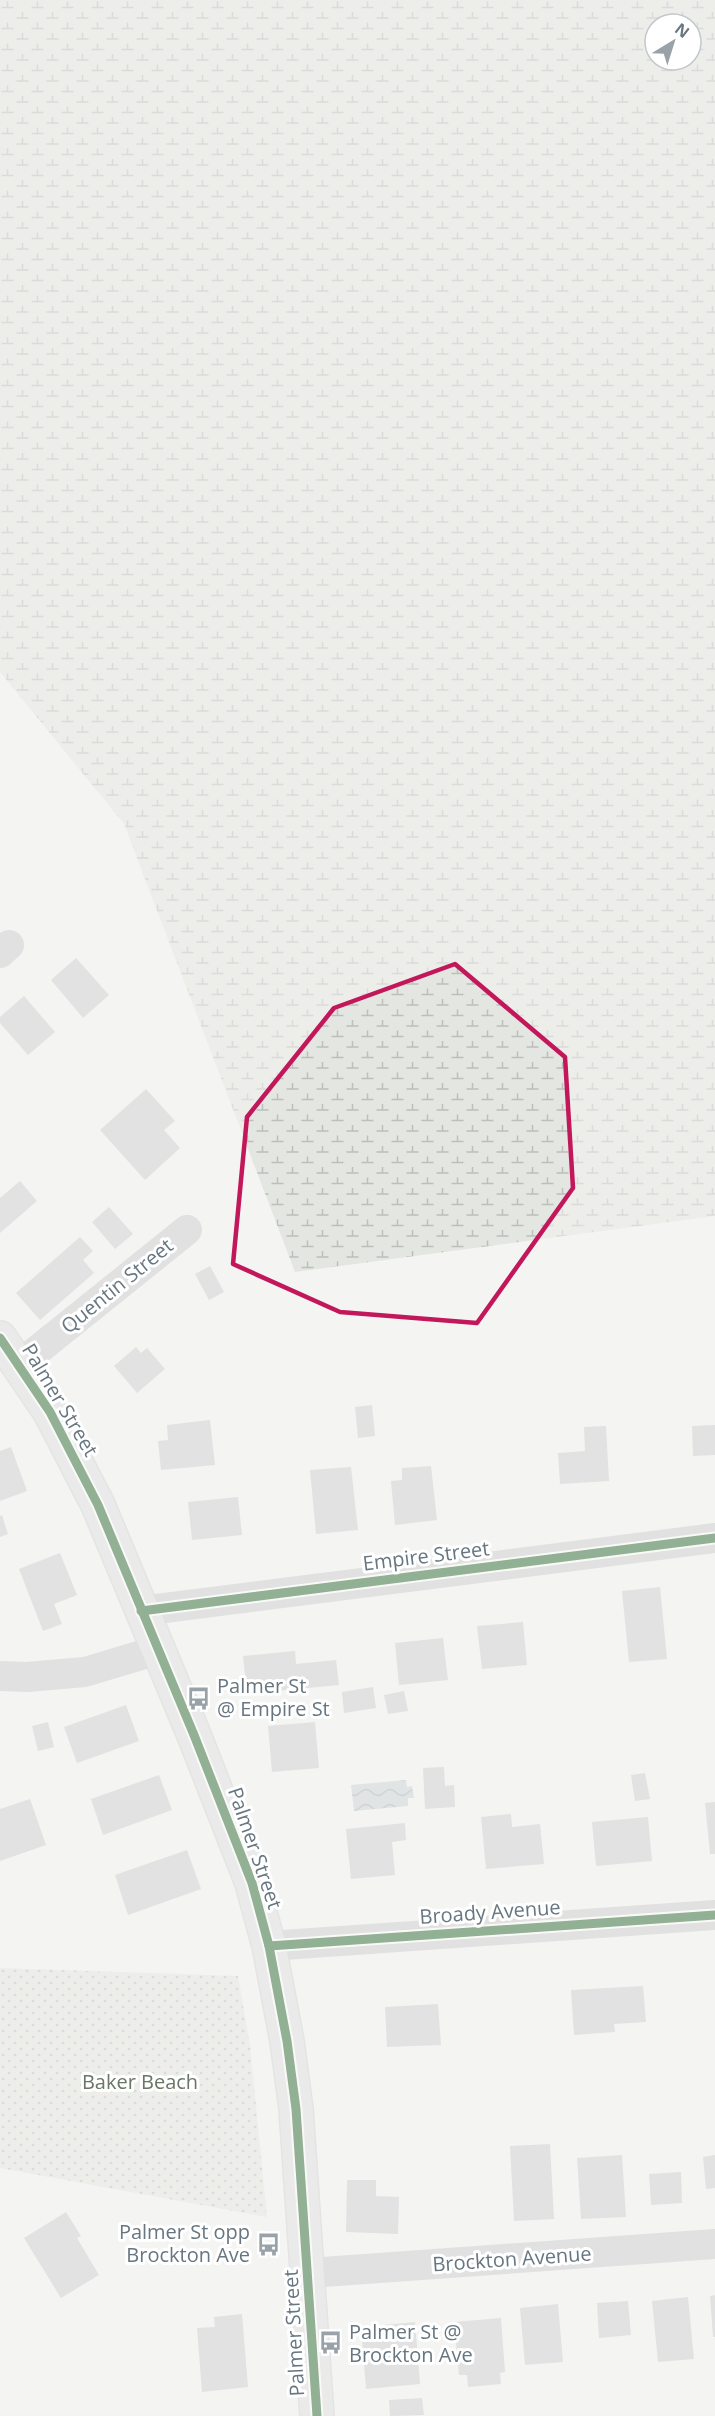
<svg xmlns="http://www.w3.org/2000/svg" width="715" height="2416" font-family="'Open Sans',sans-serif">
<defs>
<pattern id="grass-dots" width="8" height="8" patternUnits="userSpaceOnUse" patternTransform="scale(1.5)"><rect width="8" height="8" fill="#e4e6e1"/><path d="M2 2h.1M6 6h.1" fill="none" stroke="#bdbfbc" stroke-width="1.8" stroke-linecap="round"/></pattern>
<pattern id="wetland-marsh" width="20" height="14" patternUnits="userSpaceOnUse" patternTransform="scale(1.5)"><rect width="20" height="14" fill="#e4e6e1"/><path d="M1 5h8M5 5V1M11 12h8M15 12V8" fill="none" stroke="#bdbfbc"/></pattern>
<pattern id="water-waves" width="16" height="10" patternUnits="userSpaceOnUse" patternTransform="scale(1.5)"><rect width="16" height="10" fill="#c8d0d2"/><path d="M0 5q4-4 8 0t8 0" fill="none" stroke="#a6adb0"/></pattern>
</defs>
<rect width="100%" height="100%" fill="#f4f4f3"/>
<polygon fill="url(#grass-dots)" points="0,1968 238,1976 250,2046 267,2217 0,2168"/>
<path fill="url(#wetland-marsh)" fill-rule="evenodd" d="M0,0H715V1216L295,1272L124,824L0,672ZM655,24H691V60H655Z"/>
<polygon fill="url(#water-waves)" points="406,1780 407,1787 412,1786 414,1798 408,1798 408,1806 354,1811 351,1785"/>
<g fill="#cbcccd">
<polygon points="76,958 109,995 83,1018 51,980"/>
<polygon points="24,996 55,1032 28,1055 0,1023 0,1017"/>
<polygon points="146,1089 175,1121 164,1130 180,1148 145,1180 100,1130"/>
<polygon points="20,1181 37,1201 0,1233 0,1198"/>
<polygon points="109,1207 133,1234 115,1249 92,1222"/>
<polygon points="80,1237 93,1251 83,1260 94,1273 40,1320 16,1293"/>
<polygon points="210,1266 224,1292 209,1300 195,1274"/>
<polygon points="136,1347 141,1353 147,1348 165,1369 137,1393 114,1366"/>
<polygon points="372,1405 375,1436 358,1438 355,1407"/>
<polygon points="210,1420 215,1465 161,1470 158,1441 168,1440 167,1425"/>
<polygon points="715,1425 715,1455 693,1456 692,1426"/>
<polygon points="606,1426 609,1481 560,1484 558,1453 585,1451 584,1427"/>
<polygon points="11,1447 27,1491 0,1501 0,1451"/>
<polygon points="431,1466 437,1520 395,1525 391,1481 402,1480 402,1468"/>
<polygon points="351,1467 358,1530 316,1534 310,1470"/>
<polygon points="238,1497 242,1535 192,1540 188,1502"/>
<polygon points="2,1515 8,1534 0,1537 0,1516"/>
<polygon points="60,1553 77,1595 54,1604 62,1624 43,1631 19,1569"/>
<polygon points="660,1587 667,1659 629,1662 622,1591"/>
<polygon points="523,1622 527,1665 482,1669 477,1626"/>
<polygon points="443,1638 448,1680 399,1685 395,1643"/>
<polygon points="295,1651 296,1664 336,1660 339,1685 247,1694 243,1656"/>
<polygon points="373,1687 376,1708 344,1713 342,1692"/>
<polygon points="404,1691 408,1711 388,1714 384,1695"/>
<polygon points="126,1705 139,1741 77,1763 64,1727"/>
<polygon points="48,1722 54,1747 38,1751 32,1726"/>
<polygon points="315,1722 319,1768 272,1772 268,1726"/>
<polygon points="444,1767 445,1786 454,1785 455,1807 425,1809 423,1768"/>
<polygon points="645,1773 650,1799 635,1801 631,1775"/>
<polygon points="159,1775 172,1810 103,1835 91,1799"/>
<polygon points="30,1799 46,1845 0,1861 0,1809"/>
<polygon points="715,1802 715,1854 710,1854 705,1803"/>
<polygon points="511,1814 512,1827 540,1824 544,1864 486,1869 481,1817"/>
<polygon points="648,1817 652,1861 596,1866 592,1822"/>
<polygon points="405,1823 406,1840 392,1842 395,1875 351,1879 346,1829"/>
<polygon points="187,1850 201,1889 128,1915 115,1875"/>
<polygon points="643,1986 646,2022 614,2024 615,2032 574,2035 571,1990"/>
<polygon points="438,2004 441,2045 387,2047 385,2007"/>
<polygon points="550,2144 554,2219 514,2221 510,2146"/>
<polygon points="622,2155 626,2217 581,2219 577,2158"/>
<polygon points="715,2155 715,2188 706,2189 703,2157"/>
<polygon points="681,2172 682,2203 651,2205 649,2174"/>
<polygon points="347,2180 376,2180 376,2196 399,2197 398,2234 346,2232"/>
<polygon points="66,2212 81,2236 77,2238 99,2275 61,2298 24,2238"/>
<polygon points="715,2295 715,2337 713,2337 710,2296"/>
<polygon points="688,2297 694,2359 658,2362 652,2301"/>
<polygon points="628,2301 631,2335 599,2338 597,2303"/>
<polygon points="558,2304 563,2362 525,2365 520,2308"/>
<polygon points="242,2314 248,2387 202,2392 197,2328 215,2327 214,2317"/>
<polygon points="501,2318 505,2372 500,2373 501,2384 468,2387 467,2375 459,2375 454,2322"/>
<polygon points="415,2322 420,2384 366,2389 361,2327"/>
<polygon points="422,2398 424,2415 390,2416 389,2400"/>
</g>
<g fill="none" stroke-linecap="round" stroke-linejoin="round">
<defs>
<polyline id="secondary" points="0,1338 50,1412 98,1505 194,1735 252,1883 269,1946 287,2041 296,2109 317,2416"/>
</defs>
<use href="#secondary" stroke="#d1d1d1" stroke-width="36"/>
<g stroke="#c8caca" stroke-width="30">
<polyline points="0,953 9,945"/>
<polyline points="19,1365 187,1230"/>
<polyline points="141,1611 715,1538"/>
<polyline points="0,1676 27,1677 85,1672 158,1650"/>
<polyline points="269,1946 715,1915"/>
<polyline points="309,2273 715,2244"/>
</g>
<use href="#secondary" stroke="#dddedf" stroke-width="33"/>
<defs>
<g id="cycleway">
<polyline points="0,1338 50,1412 98,1505 194,1735 252,1883 269,1946 287,2041 296,2109 317,2416"/>
<polyline points="141,1611 715,1538"/>
<polyline points="269,1946 715,1915"/>
</g>
</defs>
<use href="#cycleway" stroke="#fff" stroke-width="13"/>
<use href="#cycleway" stroke="#1b5e20" stroke-width="9"/>
</g>
<path d="M0 0H715V2416H0ZM455,964L565,1057L573,1188L477,1323L340,1312L233,1264L247,1117L334,1008Z" fill="#f4f4f3" fill-opacity=".55" fill-rule="evenodd"/>
<path fill="none" stroke="#c2185b" stroke-width="4.5" stroke-linejoin="round" d="M455,964L565,1057L573,1188L477,1323L340,1312L233,1264L247,1117L334,1008Z"/>
<defs>
<symbol id="bus-bare" viewBox="-9 -9 18 18"><path d="M-5-6H5V4H4V6H2V4H-2V6H-4V4H-5ZM-3.5-4V0h7V-4ZM-3.5 1.2v1.5H-2V1.2ZM2 1.2v1.5H3.5V1.2Z" fill="#98a2a8" stroke="#fff" stroke-width="2.5" paint-order="stroke"/></symbol>
</defs>
<g fill-rule="evenodd">
<use href="#bus-bare" x="182" y="1682" width="33" height="33"/>
<use href="#bus-bare" x="252" y="2228" width="33" height="33"/>
<use href="#bus-bare" x="314" y="2326" width="33" height="33"/>
</g>
<g text-anchor="middle" stroke-width="6" stroke-linejoin="round" paint-order="stroke">
<g font-size="20" fill="#677680" stroke="#fff">
<text transform="translate(117 1286) rotate(-39)" y="7">Quentin Street</text>
<text transform="translate(60 1400) rotate(59)" y="7">Palmer Street</text>
<text transform="translate(426 1556) rotate(-7)" y="7">Empire Street</text>
<text transform="translate(255 1848) rotate(71)" y="7">Palmer Street</text>
<text transform="translate(490 1912) rotate(-4)" y="7">Broady Avenue</text>
<text transform="translate(512 2259) rotate(-4)" y="7">Brockton Avenue</text>
<text transform="translate(294 2333) rotate(-93)" y="7">Palmer Street</text>
</g>
<g font-size="20" fill="#677680" stroke="#fff" text-anchor="start">
<text x="217" y="1693">Palmer St<tspan x="217" dy="23">@ Empire St</tspan></text>
<text x="250" y="2239" text-anchor="end">Palmer St opp<tspan x="250" dy="23">Brockton Ave</tspan></text>
<text x="349" y="2339">Palmer St @<tspan x="349" dy="23">Brockton Ave</tspan></text>
</g>
<g font-size="20" fill="#6a7765" stroke="#fff">
<text x="140" y="2089">Baker Beach</text>
</g>
</g>
<g transform="translate(673 42) rotate(38)"><circle r="28" fill="#ffffff" stroke="#c2c8cc" stroke-width="1.5"/>
<path d="M0-4.5L10 22L0 15L-10 22Z" fill="#98a2a8"/>
<text y="-9" font-size="16" font-weight="bold" text-anchor="middle" fill="#677680">N</text>
</g>
</svg>
